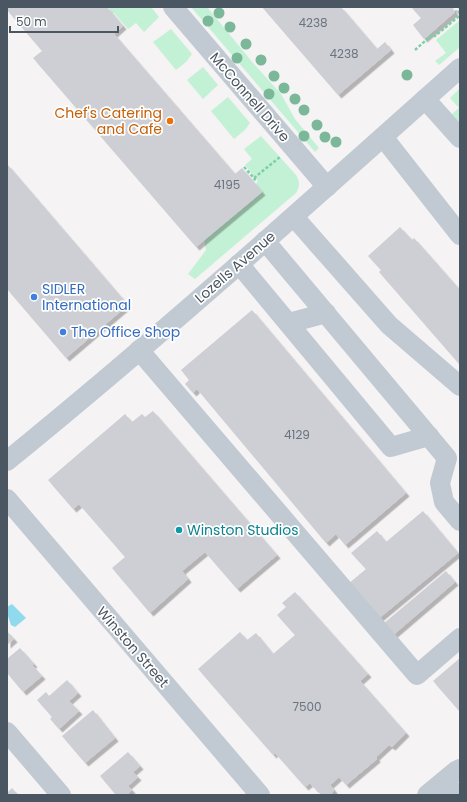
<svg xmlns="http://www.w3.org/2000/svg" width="467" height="802" font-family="Poppins,sans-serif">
<defs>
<filter id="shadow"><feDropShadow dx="3.5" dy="3.5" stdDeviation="0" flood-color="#0004"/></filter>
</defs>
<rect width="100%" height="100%" fill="#f5f3f3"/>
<g fill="#c3f1d5">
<polygon points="107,7 151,7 159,17 144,32 136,23 128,29 114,13 113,13"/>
<polygon points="191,7 207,7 253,63 281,94 295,119 319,148 315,152"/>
<polygon points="460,20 460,47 439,65 435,61 446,53 436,40"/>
<polygon points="171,29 192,54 186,62 176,70 153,42"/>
<polygon points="203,67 218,85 203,99 187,80"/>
<polygon points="460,88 460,123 452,114 459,108 450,98"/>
<polygon points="228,97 250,123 245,130 234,139 211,111"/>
<path d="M261,136L296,175C300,182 300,186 296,193L195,279L188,274L206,250L204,240L262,192L256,184L258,181L245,165L252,159L244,149Z"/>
</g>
<polygon fill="#90daee" points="12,604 26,618 15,627 11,625 7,613 7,607"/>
<g fill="#cdcfd5" filter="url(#shadow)">
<polygon points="7,7 107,7 123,26 114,34 235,174 242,168 262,192 196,247 33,58 42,51 7,10"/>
<polygon points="262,7 341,7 377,49 385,42 391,50 338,95"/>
<polygon points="411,7 455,7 453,9 455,12 424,39 413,25 421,18"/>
<polygon points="7,164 128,305 66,358 7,289"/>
<polygon points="400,227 412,240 414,238 460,290 460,365 379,272 381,270 368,256"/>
<polygon points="252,310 406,493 345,545 336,534 326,543 197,389 193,393 185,384 189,380 181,370"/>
<polygon points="153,411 277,555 237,589 205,552 182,571 188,579 150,613 112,568 125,557 79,504 73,509 48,480 125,414 132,422 142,414 145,417"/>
<polygon points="423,511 458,553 377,620 348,584 366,569 351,553 377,531 386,542"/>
<polygon points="446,571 455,582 392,636 383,624"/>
<polygon points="295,592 368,674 360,681 406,733 392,747 389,745 376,757 377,759 346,785 339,777 330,785 334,790 331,795 325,795 322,793 314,788 310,783 305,787 275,753 273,755 198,669 240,632 247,640 256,633 273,654 295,635 277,615 286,607 282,603"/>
<polygon points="7,631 14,639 7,645"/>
<polygon points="20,648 34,664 32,665 42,676 23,692 7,673 7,659"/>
<polygon points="460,658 460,712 433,681"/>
<polygon points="67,680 78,693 69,701 79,711 59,729 50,719 52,717 37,700 46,692 49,696"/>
<polygon points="93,710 115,738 85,763 62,736"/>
<polygon points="128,752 140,766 133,772 138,777 128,786 132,790 127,795 116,795 100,776"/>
<polygon points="12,788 18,795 7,795 7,793"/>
</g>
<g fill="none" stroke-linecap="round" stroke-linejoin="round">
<g stroke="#7ad0a6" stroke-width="2.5" stroke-dasharray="3 2" stroke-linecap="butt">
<polyline points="415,50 433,34 435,36 458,17 460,7"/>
<polyline points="244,167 255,179 253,181"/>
<polyline points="254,178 280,157"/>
</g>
<g stroke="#c1cad2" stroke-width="20">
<polyline points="173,7 327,187"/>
<polyline points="425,99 460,138"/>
<polyline points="383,137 460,235"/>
<polyline points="294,217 389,325 460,386"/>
<polyline points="265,241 447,458 440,483 444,502 460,521"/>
<polyline points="239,264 391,447 429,436"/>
<polyline points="289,323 326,313"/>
<polyline points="139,350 417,675 460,638"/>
<path d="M7,461C162,335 311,201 460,68"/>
<polyline points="7,499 260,795"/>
<polyline points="7,732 61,795"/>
<polyline points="444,781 456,795"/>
<polyline points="427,795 456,771 460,769"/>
</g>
</g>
<g fill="#7bb799">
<circle cx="219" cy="13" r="5.5"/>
<circle cx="208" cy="21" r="5.5"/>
<circle cx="230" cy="27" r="5.5"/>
<circle cx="246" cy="44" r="5.5"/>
<circle cx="237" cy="58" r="5.5"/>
<circle cx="261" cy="60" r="5.5"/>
<circle cx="407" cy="75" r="5.5"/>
<circle cx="274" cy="76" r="5.5"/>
<circle cx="284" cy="88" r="5.5"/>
<circle cx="269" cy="94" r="5.5"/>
<circle cx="295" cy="99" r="5.5"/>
<circle cx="304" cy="110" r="5.5"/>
<circle cx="317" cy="125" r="5.5"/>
<circle cx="304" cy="136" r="5.5"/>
<circle cx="325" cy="137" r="5.5"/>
<circle cx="336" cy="142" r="5.5"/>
</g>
<circle fill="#e8710a" stroke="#fff" stroke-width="1.5" cx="170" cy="121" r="4"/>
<g fill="#3f7fe0" stroke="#fff" stroke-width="1.5">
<circle cx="34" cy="297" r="4"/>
<circle cx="63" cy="332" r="4"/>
</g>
<circle fill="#0f9aa8" stroke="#fff" stroke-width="1.5" cx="179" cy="530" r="4"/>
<g text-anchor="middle" stroke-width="3.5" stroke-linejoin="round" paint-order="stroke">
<g font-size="12" fill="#6b747e">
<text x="313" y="27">4238</text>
<text x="344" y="58">4238</text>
<text x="227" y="189">4195</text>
<text x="297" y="439">4129</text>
<text x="307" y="711">7500</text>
</g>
<g font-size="14" fill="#4a5661" stroke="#fff">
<text transform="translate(250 97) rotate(49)" y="5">McConnell Drive</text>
<text transform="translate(235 267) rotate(-41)" y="5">Lozells Avenue</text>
<text transform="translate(133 647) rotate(49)" y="5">Winston Street</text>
</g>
<g font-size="14" fill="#c56008" stroke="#fff" text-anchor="end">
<text x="162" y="118">Chef's Catering<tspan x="162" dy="16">and Cafe</tspan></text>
</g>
<g font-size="14" fill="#366cbe" stroke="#fff" text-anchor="start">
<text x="42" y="294">SIDLER<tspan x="42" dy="16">International</tspan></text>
<text x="71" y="337">The Office Shop</text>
</g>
<g font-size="14" fill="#0d838f" stroke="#fff" text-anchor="start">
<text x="187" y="535">Winston Studios</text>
</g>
</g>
<rect width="467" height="802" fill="none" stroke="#4a5661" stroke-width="16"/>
<path d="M10 26v6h108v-6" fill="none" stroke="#4a5661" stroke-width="2"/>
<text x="16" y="26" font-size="12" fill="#4a5661" stroke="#ffffff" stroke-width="3" paint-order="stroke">50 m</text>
</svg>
